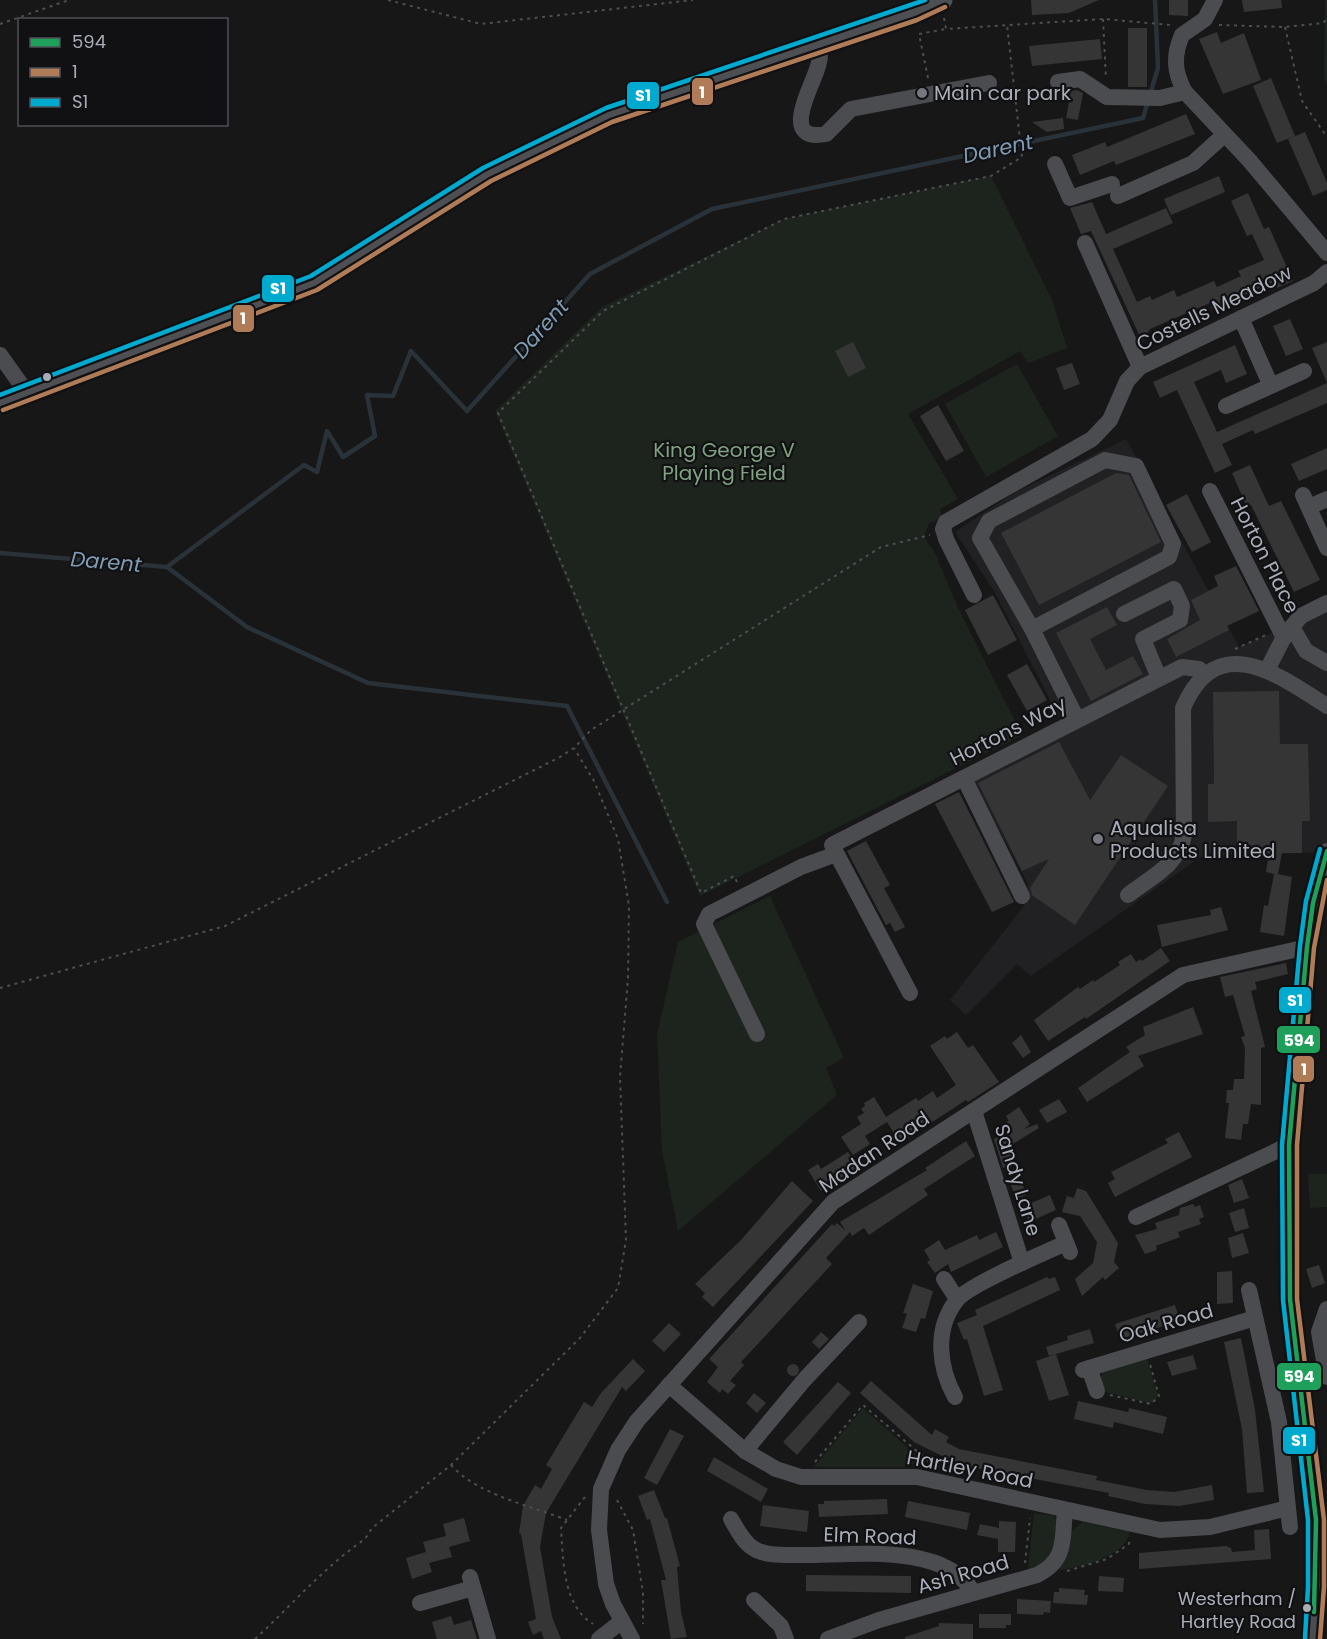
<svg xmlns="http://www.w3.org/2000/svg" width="1327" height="1639" font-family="Poppins,sans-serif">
<rect width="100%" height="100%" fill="#171717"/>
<polygon fill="#212123" points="1126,439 1239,647 1279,630 1327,603 1327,852 1202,856 1031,976 1017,964 966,1015 950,1000 1026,903 1028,884 969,774 1062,723 994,591 955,532 1012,494"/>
<g fill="#1d241e">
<polygon points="1325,0 1327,0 1327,86 1324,78"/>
<polygon points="991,176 1052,300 1067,348 1028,363 1020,351 908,414 958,499 940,509 942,519 929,523 924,537 935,553 959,610 1022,735 700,896 495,411 602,307 784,219"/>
<polygon points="1017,364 1058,436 986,477 945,404"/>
<polygon points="770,896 844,1058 826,1068 837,1095 678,1231 662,1151 657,1035 678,942"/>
<polygon points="1308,1174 1327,1174 1327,1207 1310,1208"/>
<polygon points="1147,1358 1158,1396 1155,1401 1151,1403 1105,1392 1100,1379 1103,1372"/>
<polygon points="863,1408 929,1467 909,1464 902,1467 814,1467"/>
<path d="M1034,1513L1054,1516C1063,1529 1057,1556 1043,1565C1039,1567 1032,1568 1028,1570Z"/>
<path d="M1082,1522L1130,1532C1124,1557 1083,1567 1060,1570L1058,1568L1070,1533Z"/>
</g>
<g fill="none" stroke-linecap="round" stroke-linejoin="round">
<g stroke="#2a3239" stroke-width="4.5">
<polyline points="0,553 167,567 304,465 317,472 327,431 343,457 375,436 367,395 393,396 411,351 467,411 590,274 712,209 1143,118 1158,68 1155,0"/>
<polyline points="167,567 247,627 368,683 567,706 667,902"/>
</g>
</g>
<g fill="#353536">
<polygon points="1031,0 1099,0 1069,13 1032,15"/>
<polygon points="1169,0 1188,0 1188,16 1169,15"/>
<polygon points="1242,0 1281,0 1282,8 1244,12"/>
<rect x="1128" y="28" width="19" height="59"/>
<polygon points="1217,32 1221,43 1244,33 1261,80 1223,94 1199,39"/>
<polygon points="1100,39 1102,59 1032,66 1029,46"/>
<polygon points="1271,78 1295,136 1277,143 1253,86"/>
<polygon points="1077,90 1083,93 1078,120 1066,118 1071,91"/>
<polygon points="1186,114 1195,134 1116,165 1114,161 1080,175 1072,155 1105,142 1107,147"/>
<polygon points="1063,118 1064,129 1047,132 1032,122"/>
<polygon points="1305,132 1327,183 1327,190 1313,196 1288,139"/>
<polygon points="1219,176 1225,192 1171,215 1164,199"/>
<polygon points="1248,193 1264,229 1269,227 1293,281 1277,288 1274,282 1212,309 1210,303 1150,329 1142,341 1091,231 1081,234 1070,208 1092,202 1106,234 1166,208 1173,223 1113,249 1137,302 1150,296 1152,300 1174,290 1177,297 1214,281 1217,287 1241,276 1238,271 1264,260 1252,234 1247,236 1231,201"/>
<polygon points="1290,319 1303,349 1286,356 1273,326"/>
<polygon points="853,342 866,368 848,377 835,351"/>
<polygon points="1327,342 1327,403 1255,434 1253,430 1222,444 1232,465 1215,473 1177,390 1160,398 1153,382 1235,345 1247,374 1226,383 1221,370 1194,382 1217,432 1327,383 1312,348"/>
<polygon points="1072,363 1080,384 1064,390 1056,368"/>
<polygon points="938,405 964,451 946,461 920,416"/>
<polygon points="1327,448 1327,469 1299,481 1291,464"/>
<polygon points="1250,465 1269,506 1281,501 1320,580 1294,592 1251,505 1247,507 1232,473"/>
<polygon points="1116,473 1129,475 1161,542 1039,605 1001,533"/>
<polygon points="1187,494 1211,542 1192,552 1166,505"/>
<polygon points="1236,566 1259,611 1227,626 1229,630 1176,657 1167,639 1200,620 1191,600 1218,586 1214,576"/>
<polygon points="993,595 1017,640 988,655 965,610"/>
<polygon points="1107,607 1117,625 1090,639 1106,670 1133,656 1143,674 1091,701 1056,633"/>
<polygon points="1027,664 1047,700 1027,711 1007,675"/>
<polygon points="1279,691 1280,744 1308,744 1310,821 1302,821 1302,853 1282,853 1278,874 1292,877 1284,936 1260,932 1264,905 1268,906 1274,874 1266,872 1269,853 1237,854 1237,821 1208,822 1208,784 1214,784 1213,692"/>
<polygon points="1059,742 1090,800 1121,755 1168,786 1075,925 1032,895 1030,888 1049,859 1022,871 978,783"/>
<polygon points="959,792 1014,902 992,912 935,804"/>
<polygon points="866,841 890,885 884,888 905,927 895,932 890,923 886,925 847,851"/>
<polygon points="1221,907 1228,930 1162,947 1157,925 1211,915 1210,910"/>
<polygon points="1161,948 1170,961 1086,1019 1085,1017 1048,1041 1034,1020 1078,987 1080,989 1093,980 1094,982 1120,965 1118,962 1131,954 1136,962 1141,959 1142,961"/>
<polygon points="1286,963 1288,974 1255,982 1257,989 1251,991 1265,1047 1261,1048 1261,1105 1251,1104 1248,1124 1243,1124 1241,1140 1225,1138 1229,1103 1226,1103 1227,1090 1233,1090 1234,1079 1244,1079 1245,1048 1241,1037 1245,1036 1233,995 1225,997 1220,977"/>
<polygon points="1193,1007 1203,1034 1138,1056 1144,1066 1087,1102 1078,1088 1130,1052 1126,1047 1145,1035 1143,1027"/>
<polygon points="957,1032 968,1048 973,1045 999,1082 968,1102 966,1100 900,1143 887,1122 865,1136 870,1144 853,1155 841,1137 861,1124 857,1117 864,1113 861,1109 865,1106 864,1103 874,1097 886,1117 916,1098 918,1101 933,1091 937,1098 956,1085 930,1046 945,1036 947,1039"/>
<polygon points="1021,1035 1031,1052 1023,1058 1012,1043"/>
<polygon points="1059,1099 1067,1112 1047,1123 1039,1110"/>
<polygon points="1019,1107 1030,1124 1024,1129 1037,1124 1039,1128 1008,1147 1014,1164 1003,1168 994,1139 1013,1132 1006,1122 1009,1121 1006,1116"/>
<polygon points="1179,1132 1192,1157 1115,1197 1108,1183 1115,1179 1111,1172 1168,1143 1165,1139"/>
<polygon points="966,1141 975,1156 924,1189 928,1195 869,1235 864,1228 852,1236 850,1232 826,1258 832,1264 741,1362 744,1365 730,1381 736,1385 728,1394 722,1389 720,1393 707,1382 718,1367 709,1359 832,1224 834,1226 837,1223 846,1231 840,1222 927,1170 925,1168"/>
<polygon points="848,1152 858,1167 821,1191 808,1170 818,1164 821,1169"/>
<polygon points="1242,1179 1249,1198 1234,1203 1228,1185"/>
<polygon points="792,1181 813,1201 713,1307 702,1297 705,1293 695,1284 741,1240"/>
<polygon points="1022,1182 1026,1195 1016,1199 1011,1185"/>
<polygon points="1077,1188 1086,1191 1118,1243 1114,1262 1119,1268 1105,1280 1103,1277 1082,1296 1075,1279 1093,1263 1097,1242 1080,1216 1062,1212 1067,1196 1074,1198"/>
<polygon points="1050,1195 1056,1210 1029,1222 1022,1207"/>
<polygon points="1193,1204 1195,1207 1200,1205 1204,1217 1199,1219 1201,1224 1178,1232 1180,1237 1156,1246 1157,1250 1145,1254 1135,1235 1157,1229 1155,1223 1179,1215 1180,1208"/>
<polygon points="1244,1208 1249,1228 1235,1232 1229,1213"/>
<polygon points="996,1232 1003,1247 951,1272 948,1264 935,1273 927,1262 930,1260 924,1250 939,1240 945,1250 977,1235 979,1240"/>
<polygon points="1243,1233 1249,1253 1232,1258 1228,1238"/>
<polygon points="1319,1265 1325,1283 1312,1288 1306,1269"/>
<polygon points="1232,1271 1233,1303 1217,1304 1217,1272"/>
<polygon points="1047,1277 1049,1279 1055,1277 1060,1290 983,1326 1003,1390 984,1396 967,1339 964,1340 957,1323 977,1315 975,1310"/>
<polygon points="913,1284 933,1291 925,1319 921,1318 916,1332 902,1328 907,1314 903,1313"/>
<polygon points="1175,1305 1180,1321 1120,1339 1115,1324"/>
<polygon points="669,1323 681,1334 664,1352 652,1341"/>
<polygon points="1090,1329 1094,1343 1049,1356 1046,1347 1068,1340 1067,1336"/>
<polygon points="821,1332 829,1339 819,1349 812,1342"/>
<polygon points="1241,1338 1255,1410 1264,1492 1247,1493 1242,1429 1224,1342"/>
<polygon points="1056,1354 1069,1395 1049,1401 1036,1361"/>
<polygon points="1193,1355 1197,1369 1172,1376 1167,1362"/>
<polygon points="633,1359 645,1371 626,1391 622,1387 546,1513 540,1547 552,1617 561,1639 544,1639 541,1631 533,1635 528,1622 536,1619 521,1534 519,1533 523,1506 535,1485 541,1489 552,1469 546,1465 584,1402 592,1407 601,1393"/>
<circle cx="793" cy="1370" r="6"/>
<polygon points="871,1381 932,1435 935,1429 949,1437 946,1442 959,1449 1097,1476 1096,1480 1147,1490 1174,1492 1212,1485 1214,1500 1179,1506 1145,1504 1108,1496 1109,1493 960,1465 914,1442 860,1393"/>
<polygon points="838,1382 851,1393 797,1455 783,1442"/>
<polygon points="754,1393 766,1403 757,1413 746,1403"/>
<polygon points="1078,1401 1128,1412 1129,1408 1167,1417 1163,1434 1114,1422 1113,1428 1074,1419"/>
<polygon points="670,1429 684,1436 657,1485 644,1478"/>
<polygon points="714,1457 768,1489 761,1502 707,1471"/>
<polygon points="654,1490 665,1518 667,1518 680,1566 677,1567 681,1612 687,1637 671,1639 661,1580 666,1580 650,1519 647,1520 638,1496"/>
<polygon points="887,1499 888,1514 819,1517 818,1504 824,1504 824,1501"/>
<polygon points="908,1501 970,1513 967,1530 905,1517"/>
<polygon points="763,1505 809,1511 807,1532 760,1526"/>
<polygon points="464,1518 470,1541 449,1547 452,1557 429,1563 432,1572 412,1579 406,1558 426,1552 423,1542 446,1536 443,1524"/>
<polygon points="999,1521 1016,1522 1015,1552 998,1552 998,1539 977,1535 980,1524 999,1528"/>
<polygon points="1269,1529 1271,1559 1139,1569 1139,1553 1226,1546 1231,1548 1232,1552 1255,1550 1254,1530"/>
<polygon points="806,1575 911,1576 911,1593 806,1591"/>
<polygon points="1099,1576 1124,1578 1123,1592 1098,1591"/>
<polygon points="1059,1588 1085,1590 1084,1595 1088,1595 1087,1605 1053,1603 1054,1592 1059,1592"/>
<polygon points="1017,1599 1051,1601 1050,1613 1044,1612 1043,1615 1017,1614"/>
<polygon points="979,1614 1011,1614 1011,1625 1006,1625 1006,1628 979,1628"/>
<polygon points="451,1616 454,1625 471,1620 477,1639 437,1639 432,1622"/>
<polygon points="939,1623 973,1624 973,1639 905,1639 905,1637 939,1626"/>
</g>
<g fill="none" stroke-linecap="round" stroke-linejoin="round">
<g stroke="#4d4e52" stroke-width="2" stroke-dasharray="3 4.5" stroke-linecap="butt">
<polyline points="388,0 481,24 693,0"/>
<polyline points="944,18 946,29 1103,19 1171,25"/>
<polyline points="1103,19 1106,79"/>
<polyline points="0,24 69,0"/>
<polyline points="1219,25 1284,27 1323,23 1327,19"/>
<polyline points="1285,27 1302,101 1327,137"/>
<polyline points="928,78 919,34 946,29"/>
<polyline points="1235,649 1266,635"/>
<polyline points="737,882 734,876 701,893 498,413 603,311 784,219 991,176 1022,157 1007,25"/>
<polyline points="0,988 225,926 560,757 574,748 591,730 881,547 930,535"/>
<polyline points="1110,1395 1151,1404 1159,1396 1150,1364"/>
<polyline points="815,1462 863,1405 932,1464"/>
<path d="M451,1465C476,1494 531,1506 567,1520"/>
<path d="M585,1497L561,1528C563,1560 563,1606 593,1624"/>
<polyline points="617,1500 633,1530 643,1593 643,1624"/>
<polyline points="1025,1563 1030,1518"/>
<polyline points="1067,1571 1107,1559 1129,1544 1130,1538"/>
<path d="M255,1639C292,1605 324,1567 365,1539L372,1528L451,1465L580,1338L618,1288L626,1240L620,1077L628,978L629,906L618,839L594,781L574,748"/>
</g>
<g stroke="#4b4c50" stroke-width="16">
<path d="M1215,0L1205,19L1182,35C1173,56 1174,72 1185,92L1249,160L1327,253"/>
<path d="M819,44C821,55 820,62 816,72C810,90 780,143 826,134L851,109L989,83"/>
<polyline points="1058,82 1080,79 1107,97 1160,98 1185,92"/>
<polyline points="1055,164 1070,198 1112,184"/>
<polyline points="1118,196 1193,163 1224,135"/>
<polyline points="1085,243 1140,367"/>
<polyline points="1241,318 1271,386"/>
<polyline points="0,355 27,393"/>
<polyline points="1226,406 1304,371"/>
<polyline points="1210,491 1284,638"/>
<polyline points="1303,495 1327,548"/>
<polyline points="1309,507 1327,499"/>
<polyline points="974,595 946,539 943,529 946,522 1092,439 1110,420 1127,381 1140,367 1314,283 1327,272"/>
<polyline points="1124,614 1174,589 1182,606 1180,620 1143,639 1159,678"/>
<polyline points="1292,627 1306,651 1327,663"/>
<polyline points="1032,629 980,538 989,521 1105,460 1136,466 1173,544 1169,557 1032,629 1077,719"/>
<polyline points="1267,670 1285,635 1301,616 1327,603"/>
<polyline points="964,778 1022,896"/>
<path d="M1128,895C1151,877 1179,865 1184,835L1183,708C1217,629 1277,674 1327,706"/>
<polyline points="910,993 832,845 1182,667 1199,669 1205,675"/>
<polyline points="757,1034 704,924 709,914 801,867 836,854"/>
<polyline points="974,1111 1022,1263"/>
<polyline points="1136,1217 1289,1145"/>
<polyline points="1059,1225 1070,1252"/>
<polyline points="944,1279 957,1299"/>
<polyline points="1249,1290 1279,1422 1290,1527"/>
<polyline points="1327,1309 1319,1332 1327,1377"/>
<polyline points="1089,1368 1097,1391"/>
<polyline points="1083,1370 1255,1318"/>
<polyline points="669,1385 745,1451 776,1469 801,1477 917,1477 1160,1530 1210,1527 1288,1508"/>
<path d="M955,1397C939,1368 934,1330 956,1301C966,1286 1046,1252 1066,1243"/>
<polyline points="745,1451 805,1379 859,1322"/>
<path d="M731,1519C737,1529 743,1542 753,1548C764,1556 784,1555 798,1555C849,1556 943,1541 973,1592"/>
<polyline points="470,1577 488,1639"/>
<polyline points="754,1600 781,1626 786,1639"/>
<polyline points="420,1603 473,1588"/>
<polyline points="599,1639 622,1621"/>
<polyline points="632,1639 613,1604 606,1584 599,1530 601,1489 618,1450 637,1421 833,1202 1183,975 1307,947"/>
<path d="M828,1639L879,1620L1037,1575C1067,1560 1062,1540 1065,1510"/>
<polyline points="1312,1639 1316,1587 1316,1520 1290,1299 1289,1145 1307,947 1313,903 1327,851"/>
</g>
<polyline stroke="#4d4f52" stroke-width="21" points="0,403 314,283 487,174 609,115 915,13 942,0"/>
<defs>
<polyline id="bus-1" points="1314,1612 1316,1520 1290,1299 1289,1145 1307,947 1313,903 1327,851"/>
<g id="bus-2">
<polyline points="3,410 317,290 491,181 612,122 917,20 945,7"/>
<polyline points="1320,1639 1324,1587 1324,1520 1297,1299 1297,1145 1314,948 1327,880"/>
</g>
<g id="bus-3">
<polyline points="0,395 311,276 483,168 606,108 925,0"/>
<polyline points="1305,1638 1308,1587 1308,1520 1283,1300 1282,1145 1300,946 1306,901 1320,849"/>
</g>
</defs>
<use href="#bus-1" stroke="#111113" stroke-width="9"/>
<use href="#bus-2" stroke="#111113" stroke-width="9"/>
<use href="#bus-3" stroke="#111113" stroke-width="9"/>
<use href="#bus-1" stroke="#1ea05b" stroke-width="4.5"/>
<use href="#bus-2" stroke="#b07c57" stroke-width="4.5"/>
<use href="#bus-3" stroke="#00a9ce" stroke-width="4.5"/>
</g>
<g fill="#757880" stroke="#111113" stroke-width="2">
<circle cx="922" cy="93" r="6"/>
<circle cx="1098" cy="839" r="6"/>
</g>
<g fill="#a8adb8" stroke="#111113" stroke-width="2">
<circle cx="47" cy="377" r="5"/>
<circle cx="1307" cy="1608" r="5"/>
</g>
<g text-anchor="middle" stroke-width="4.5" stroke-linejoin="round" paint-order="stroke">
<g font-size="18" fill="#a8adb8" stroke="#111113" text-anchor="end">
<text x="1296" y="1605">Westerham /<tspan x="1296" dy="23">Hartley Road</tspan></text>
</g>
<g font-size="20" fill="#a8adb8" stroke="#111113" text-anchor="start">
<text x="934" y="100">Main car park</text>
<text x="1110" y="835">Aqualisa<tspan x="1110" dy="23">Products Limited</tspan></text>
</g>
<g font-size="20" fill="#a8adb8" stroke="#111113">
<text transform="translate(1214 308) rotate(-26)" y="7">Costells Meadow</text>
<text transform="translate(1265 555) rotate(63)" y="7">Horton Place</text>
<text transform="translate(1008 731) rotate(-27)" y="7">Hortons Way</text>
<text transform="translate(874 1152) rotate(-34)" y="7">Madan Road</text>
<text transform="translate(1018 1180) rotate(73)" y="7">Sandy Lane</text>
<text transform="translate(1166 1323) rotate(-16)" y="7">Oak Road</text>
<text transform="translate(970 1469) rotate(11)" y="7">Hartley Road</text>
<text transform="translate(870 1536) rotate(2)" y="7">Elm Road</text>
<text transform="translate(963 1574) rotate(-16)" y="7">Ash Road</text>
</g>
<g font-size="20" fill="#7fa381" stroke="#111113">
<text x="724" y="457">King George V<tspan x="724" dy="23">Playing Field</tspan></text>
</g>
<g font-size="21" font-style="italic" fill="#7f9bb3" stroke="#111113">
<text transform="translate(998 149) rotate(-12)" y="7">Darent</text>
<text transform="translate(541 329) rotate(-48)" y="7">Darent</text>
<text transform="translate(106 562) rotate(5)" y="7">Darent</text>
</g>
</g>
<g stroke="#111113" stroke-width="2">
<rect x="691" y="77" width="23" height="29" rx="6" fill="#b07c57"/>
<rect x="626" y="81" width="34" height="29" rx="6" fill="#00a9ce"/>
<rect x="261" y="274" width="34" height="29" rx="6" fill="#00a9ce"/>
<rect x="232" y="304" width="23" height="29" rx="6" fill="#b07c57"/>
<rect x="1278" y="986" width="34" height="28" rx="6" fill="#00a9ce"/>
<rect x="1276" y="1025" width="45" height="29" rx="6" fill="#1ea05b"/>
<rect x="1292" y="1055" width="23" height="28" rx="6" fill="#b07c57"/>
<rect x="1276" y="1362" width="46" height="29" rx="6" fill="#1ea05b"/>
<rect x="1282" y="1426" width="34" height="29" rx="6" fill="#00a9ce"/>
</g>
<g font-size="16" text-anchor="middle" font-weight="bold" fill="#fff">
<text x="702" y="98">1</text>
<text x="643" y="101">S1</text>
<text x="278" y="294">S1</text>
<text x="243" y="324">1</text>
<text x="1295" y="1006">S1</text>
<text x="1299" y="1046">594</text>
<text x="1304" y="1075">1</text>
<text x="1299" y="1382">594</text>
<text x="1299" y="1446">S1</text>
</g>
<rect x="18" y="18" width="210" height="108" fill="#111113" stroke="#4d4f55" stroke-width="1.5"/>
<rect x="30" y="38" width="30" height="9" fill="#1ea05b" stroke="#4d4f55" stroke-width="1.5"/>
<text x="72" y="48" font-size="18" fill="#a8adb8">594</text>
<rect x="30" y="68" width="30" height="9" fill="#b07c57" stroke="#4d4f55" stroke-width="1.5"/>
<text x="72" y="78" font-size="18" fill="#a8adb8">1</text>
<rect x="30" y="98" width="30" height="9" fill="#00a9ce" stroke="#4d4f55" stroke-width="1.5"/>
<text x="72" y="108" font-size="18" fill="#a8adb8">S1</text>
</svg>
